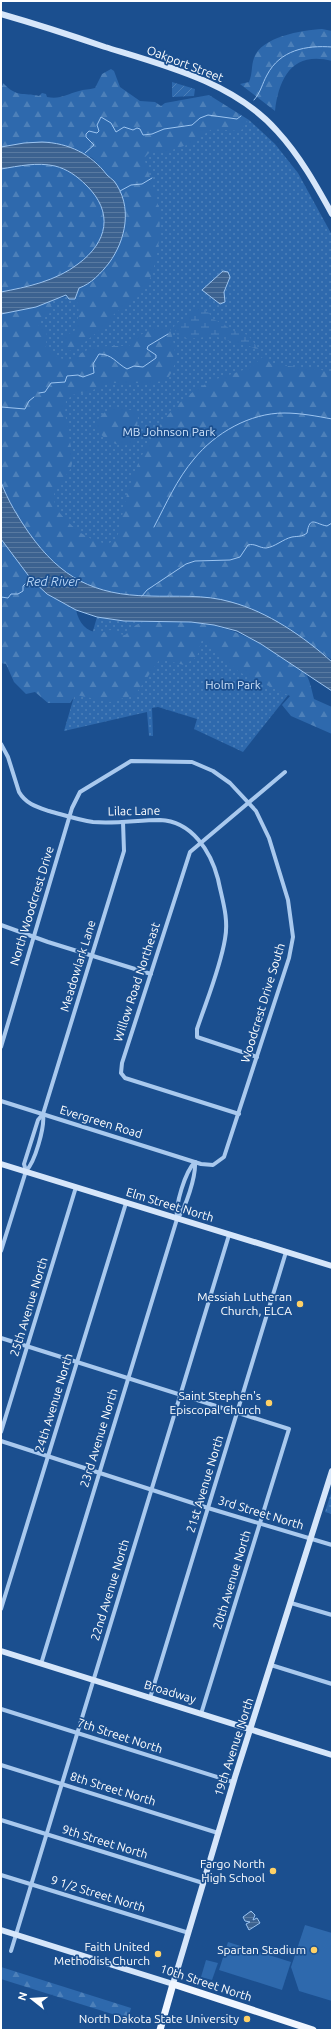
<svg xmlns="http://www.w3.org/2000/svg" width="333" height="2031" font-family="Ubuntu,sans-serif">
<defs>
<pattern id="grass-dots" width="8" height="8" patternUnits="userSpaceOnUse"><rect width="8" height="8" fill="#2e69ad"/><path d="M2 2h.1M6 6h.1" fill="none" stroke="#4d80b9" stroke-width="1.8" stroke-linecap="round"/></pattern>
<pattern id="forest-firs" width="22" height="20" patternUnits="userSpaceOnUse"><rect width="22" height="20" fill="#2e69ad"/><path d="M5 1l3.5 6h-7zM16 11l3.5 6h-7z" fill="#4d80b9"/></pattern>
<pattern id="wetland-marsh" width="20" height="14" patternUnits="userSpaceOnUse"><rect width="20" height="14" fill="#2e69ad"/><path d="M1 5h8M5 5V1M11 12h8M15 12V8" fill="none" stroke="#4d80b9"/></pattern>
<pattern id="garden-furrows" width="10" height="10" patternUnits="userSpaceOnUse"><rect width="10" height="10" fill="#2e69ad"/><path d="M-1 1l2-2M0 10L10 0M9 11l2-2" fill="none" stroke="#4d80b9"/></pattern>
<pattern id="water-rules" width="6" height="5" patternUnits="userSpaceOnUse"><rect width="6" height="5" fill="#3c6290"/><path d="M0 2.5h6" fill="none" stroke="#597aa1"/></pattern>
</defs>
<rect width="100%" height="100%" fill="#1b4f8f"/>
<g fill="url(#grass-dots)">
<polygon points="237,119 249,120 275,144 298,173 332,235 332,630 324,655 282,625 149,596 1,482 1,314 68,296 98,163"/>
<polygon points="97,617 124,621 191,622 214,625 304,675 243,752 194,729 197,719 158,707 152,708 153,736 149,736 147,712 64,731"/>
<polygon points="332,1490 332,1514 325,1512"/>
</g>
<g fill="url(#forest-firs)">
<path d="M322,29L332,31V61C293,51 279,77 275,111L240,84L249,82C253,72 251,66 254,58C261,37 302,30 322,29Z"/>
<path d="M111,69L114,71L120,87L140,101L155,102L161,106L165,103L209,95L249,120L244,124L243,129L239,131L212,129L190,144L162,153H149L145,157V161C149,176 155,190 158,205C163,230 157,278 139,296C131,304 120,308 112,316V320L75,350L68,351L61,347L64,343V335L74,332C77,324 80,315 78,306C77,300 75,297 77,291L101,273L120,246L125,213L120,191L114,181L92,158L70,147L48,143H24L1,147V89L3,83C17,98 23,92 39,96L42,93L46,94L47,97C60,100 67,94 79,91C84,89 89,90 95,88L102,74Z"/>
<path d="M27,164C41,164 56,164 69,171C105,191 117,228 85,258C63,280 30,285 1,292V169Z"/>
<path d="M50,302L53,311L35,323L47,330L46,347L58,358L70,360C93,344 101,346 129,346C138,333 154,326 170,328C175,348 181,367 163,383H107L91,391L72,395L66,401L65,413L73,459L71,468L54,494L55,507C69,525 85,540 108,544L117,538C122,520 124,501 131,482C144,444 168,405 204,385C219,376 237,374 252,366C256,363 260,359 264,356L271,364L322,370L332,374V660C300,637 268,614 230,601C204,593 175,597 148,596C93,594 60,578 29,533C18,517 8,500 1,482V314Z"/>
<path d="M115,407L136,411L138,415C138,422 136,440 130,444C119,452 71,425 115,407Z"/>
<path d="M1,539L47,594L76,610C79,623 86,632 100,633C104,633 106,630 110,630C116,630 119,635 125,635L136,625L143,622C203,621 228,622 280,656C287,661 299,666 305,673C310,679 312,692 314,699L332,707V734L291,716L282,705L290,696L239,672L202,639L197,657L184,665L160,659L135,695L110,702L76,695L70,703H48L35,692L26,694L14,682L6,664L1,663Z"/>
<polygon points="1,1967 131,2008 128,2019 1,1979"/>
</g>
<path fill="url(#wetland-marsh)" d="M202,308L208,312L213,319L225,325L231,330L248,335L260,351L245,344L236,343L211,335C205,338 183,340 178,337L174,327L175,324L189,316L194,310Z"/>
<polygon fill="url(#garden-furrows)" points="172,82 195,89 194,96 172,97"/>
<g fill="#2e69ad">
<polygon points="305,1925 332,1933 332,2001 299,1991 291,1967"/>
<polygon points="228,1942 291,1962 282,1990 219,1970"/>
<polygon points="206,1960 218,1963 212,1980 201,1977"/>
</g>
<g fill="url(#water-rules)" stroke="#9cc4f0">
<path d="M42,142C69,143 91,154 107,175C109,177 112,179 114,181C133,206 126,240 109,263C101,273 91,284 79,288L75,299H69L66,295L36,307L1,314V292C27,287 56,281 78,264C108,242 114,212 86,185C77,176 67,169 55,166C37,162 19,166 1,169V147L24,143Z"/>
<polygon points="223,271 228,272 230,277 224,292 225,302 220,304 202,290"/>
<path d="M1,482C8,501 18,517 29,533C61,578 94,595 149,596C176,597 204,594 231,602C268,612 303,636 332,662V691L261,644L237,631L214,625L191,622L124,621L97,617L76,610L47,594L31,579L1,539Z"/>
<polygon points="251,1911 255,1915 253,1920 257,1918 260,1923 249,1930 246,1924 250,1922 245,1921 243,1917"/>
</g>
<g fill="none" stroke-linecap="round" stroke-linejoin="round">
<g stroke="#9cc4f0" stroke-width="1">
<path d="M254,100C261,92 262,84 267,75C280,50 306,45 332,47"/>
<polyline points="85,153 94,145 86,137 86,134 89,131 97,133 99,131 97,125 101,117 111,123 116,132 124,127 133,130 137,128 140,129 143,135 152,134 164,129 192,125 200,118 208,115 237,119 241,116"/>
<polyline points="120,191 131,185 142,184 152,178"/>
<path d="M39,393L45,392L51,383L65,382L67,376L78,375L83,377L94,373L93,364L99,354C112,354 116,363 127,369L134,366L143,367L156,358V355L147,349L148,346L168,334"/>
<polyline points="1,407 25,409 29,401 34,397"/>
<path d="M154,527C166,504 177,479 194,459C215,433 250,413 284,413C300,413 316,416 332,419"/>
<path d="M142,596L147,590L186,564L195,561L230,560L240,557L248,545C255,543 259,548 266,548C275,547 283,539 292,537C298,536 302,537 307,533C310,515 315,524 327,526L332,523"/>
<polyline points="1,597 8,598 11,594 18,594 23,591 23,586 31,578"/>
</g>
<g stroke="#a9c9ee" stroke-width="4">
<path d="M1,744L8,757L19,792C26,804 37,807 49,811C64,815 78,820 93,822C116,824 138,820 160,820C192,821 211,852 218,879C222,899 229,918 225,939C220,969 207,999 197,1029V1037L257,1057"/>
<polyline points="1,925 48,942 151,974"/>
<polyline points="1,1047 72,808 80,792 131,761 192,762 213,771 230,783 256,811 269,838 288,900 291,922 293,937 289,958 224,1157 213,1165 201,1164 1,1101"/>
<polyline points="239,1114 125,1078 121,1073 122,1063 190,852 285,772"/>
<polyline points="26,1171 24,1164 38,1120 43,1114"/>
<path d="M177,1219C175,1205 185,1172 195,1162"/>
<path d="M1,1251L26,1171C35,1162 45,1127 43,1114L124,851L123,822"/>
<polyline points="1,1338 289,1429 201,1714"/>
<polyline points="1,1432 76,1187"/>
<polyline points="1,1441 208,1508 332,1545"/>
<polyline points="291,1603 332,1615"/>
<polyline points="1,1609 126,1203"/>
<path d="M41,1664L177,1219C186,1208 196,1176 195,1162"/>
<polyline points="271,1665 332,1684"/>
<polyline points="150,1698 286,1252"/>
<polyline points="1,1709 233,1782"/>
<polyline points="1,1765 218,1833"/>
<polyline points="1,1820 203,1883"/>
<polyline points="1,1875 189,1933"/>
<polyline points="11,1951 229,1235"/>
</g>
<g stroke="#d6e6fa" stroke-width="6">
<path d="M1,14C36,24 70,35 105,47C164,65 235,83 277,131C300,156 316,185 332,214"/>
<polyline points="1,1164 332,1266"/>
<polyline points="1,1651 332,1755"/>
<polyline points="1,1930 173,1984 235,1777 332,1471"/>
</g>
<polyline stroke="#f0f6ff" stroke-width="7" points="160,2030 173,1984 313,2030"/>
</g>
<g fill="#ffd166" stroke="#1b4f8f" stroke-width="1.5">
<circle cx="300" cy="1304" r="4"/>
<circle cx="269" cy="1403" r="4"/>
<circle cx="273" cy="1871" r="4"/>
<circle cx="314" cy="1950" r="4"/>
<circle cx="158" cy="1954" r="4"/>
<circle cx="247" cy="2019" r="4"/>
</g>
<g text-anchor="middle" stroke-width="3.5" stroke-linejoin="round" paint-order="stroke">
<g font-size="12" fill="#fff" stroke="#1b4f8f">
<text transform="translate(185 64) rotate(21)" y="4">Oakport Street</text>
<text transform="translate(134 811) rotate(-1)" y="4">Lilac Lane</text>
<text transform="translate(32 906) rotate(-73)" y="4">North Woodcrest Drive</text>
<text transform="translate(78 966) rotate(-73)" y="4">Meadowlark Lane</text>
<text transform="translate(137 982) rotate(-72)" y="4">Willow Road Northeast</text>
<text transform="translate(263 1003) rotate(-73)" y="4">Woodcrest Drive South</text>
<text transform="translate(101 1122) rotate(17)" y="4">Evergreen Road</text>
<text transform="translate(170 1205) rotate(17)" y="4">Elm Street North</text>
<text transform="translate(29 1307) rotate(-73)" y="4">25th Avenue North</text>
<text transform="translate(54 1403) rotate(-73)" y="4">24th Avenue North</text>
<text transform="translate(99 1438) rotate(-73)" y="4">23rd Avenue North</text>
<text transform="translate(205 1484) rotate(-73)" y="4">21st Avenue North</text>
<text transform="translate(261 1513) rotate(17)" y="4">3rd Street North</text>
<text transform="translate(232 1580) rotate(-73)" y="4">20th Avenue North</text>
<text transform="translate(110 1590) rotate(-73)" y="4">22nd Avenue North</text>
<text transform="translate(170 1692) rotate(17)" y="4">Broadway</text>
<text transform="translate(120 1736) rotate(18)" y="4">7th Street North</text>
<text transform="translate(234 1747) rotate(-72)" y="4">19th Avenue North</text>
<text transform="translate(113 1789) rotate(17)" y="4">8th Street North</text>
<text transform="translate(105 1842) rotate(17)" y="4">9th Street North</text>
<text transform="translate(98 1894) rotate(17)" y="4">9 1/2 Street North</text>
<text transform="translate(206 1983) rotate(18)" y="4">10th Street North</text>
</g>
<g font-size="12" fill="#cfe3fa" stroke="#1b4f8f">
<text x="169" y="436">MB Johnson Park</text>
<text x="233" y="689">Holm Park</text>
</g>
<g font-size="12" fill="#fff" stroke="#1b4f8f" text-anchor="end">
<text x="292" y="1301">Messiah Lutheran<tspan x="292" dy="14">Church, ELCA</tspan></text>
<text x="261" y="1400">Saint Stephen's<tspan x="261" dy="14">Episcopal Church</tspan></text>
<text x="265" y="1868">Fargo North<tspan x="265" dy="14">High School</tspan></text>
<text x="150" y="1951">Faith United<tspan x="150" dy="14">Methodist Church</tspan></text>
<text x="306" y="1954">Spartan Stadium</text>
<text x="239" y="2023">North Dakota State University</text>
</g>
<g font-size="13" font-style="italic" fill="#b5d3f5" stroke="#1b4f8f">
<text x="53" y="586">Red River</text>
</g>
</g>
<rect width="333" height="2031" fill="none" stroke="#ffffff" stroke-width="4"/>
<g transform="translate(32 1999) rotate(287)" stroke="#1b4f8f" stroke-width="3" paint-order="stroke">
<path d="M0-3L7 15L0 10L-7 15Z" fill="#ffffff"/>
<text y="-6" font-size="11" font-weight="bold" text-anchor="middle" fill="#ffffff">N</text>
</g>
</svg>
